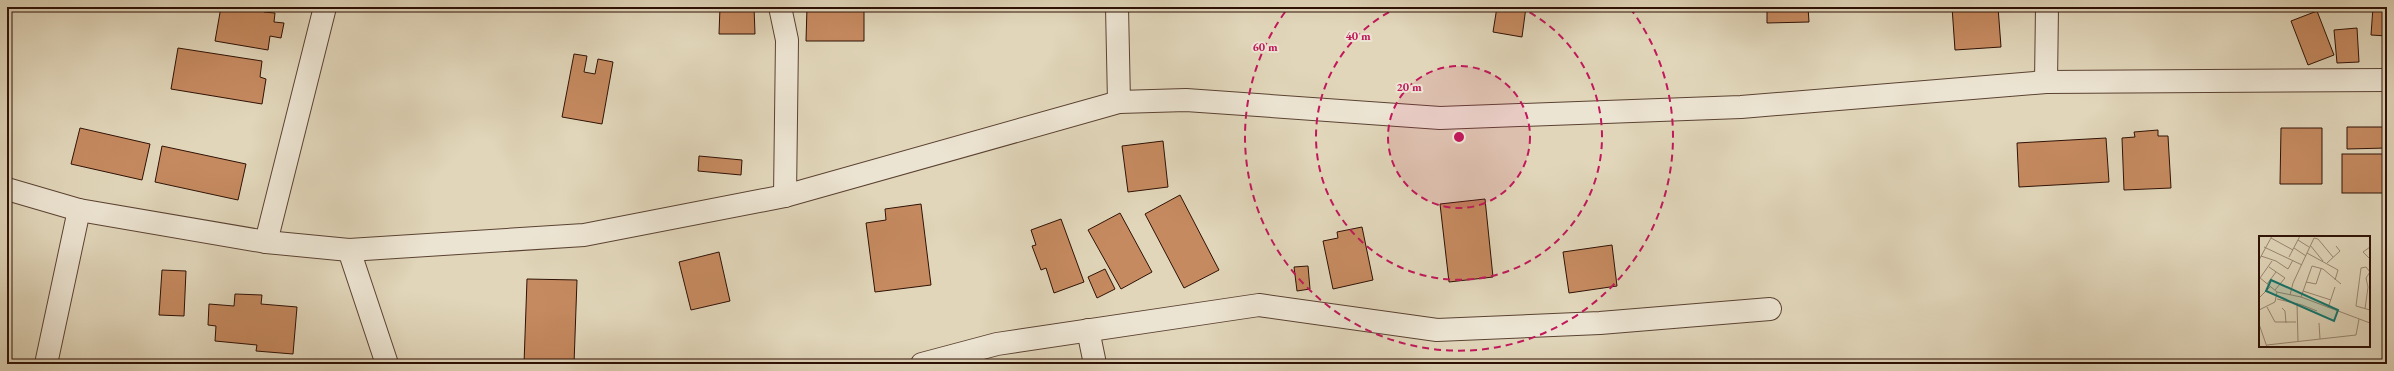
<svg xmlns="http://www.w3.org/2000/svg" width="2394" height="371" font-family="'EB Garamond',serif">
<rect width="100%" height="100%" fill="#e1d6ba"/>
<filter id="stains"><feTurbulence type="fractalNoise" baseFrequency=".005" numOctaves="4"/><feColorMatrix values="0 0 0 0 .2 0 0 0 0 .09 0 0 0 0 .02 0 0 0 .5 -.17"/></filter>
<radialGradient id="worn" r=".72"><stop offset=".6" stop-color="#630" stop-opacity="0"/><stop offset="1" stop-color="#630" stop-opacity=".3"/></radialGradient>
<g fill="#c68a60" stroke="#2e1105">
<polygon points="221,7 265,7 264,12 275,13 274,22 284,23 281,38 270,36 268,50 215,41"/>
<polygon points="720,7 754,7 755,34 719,34"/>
<polygon points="807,7 864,7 864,41 806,41"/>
<polygon points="1497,7 1526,7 1522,37 1493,32"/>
<polygon points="1767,7 1808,7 1809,22 1767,23"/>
<polygon points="1952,7 1998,7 2001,47 1955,50"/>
<polygon points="2373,7 2387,7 2387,36 2371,35"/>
<polygon points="2317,11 2334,55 2308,65 2291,21"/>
<polygon points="2357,28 2359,62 2337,63 2334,30"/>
<polygon points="178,48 262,61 260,77 266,79 262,104 171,89"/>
<polygon points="574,54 587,56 584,72 595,74 598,59 613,62 602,124 562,117"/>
<polygon points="2347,127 2387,127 2387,148 2347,149"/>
<polygon points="80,128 150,144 142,180 71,164"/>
<polygon points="2281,128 2322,128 2322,184 2280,184"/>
<polygon points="2158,130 2158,136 2168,136 2171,188 2124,190 2122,138 2135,137 2134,132"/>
<polygon points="2106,138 2109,182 2019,187 2017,143"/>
<polygon points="1163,141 1168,187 1128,192 1122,146"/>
<polygon points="162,146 246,164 238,200 155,182"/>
<rect x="2342" y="154" width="45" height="39"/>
<polygon points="699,156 742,160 741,175 698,171"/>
<polygon points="1180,195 1219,270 1184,288 1145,214"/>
<polygon points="1485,199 1493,277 1449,282 1440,204"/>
<polygon points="921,204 931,285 875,292 866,223 886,220 885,209"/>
<polygon points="1120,213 1152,272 1121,289 1088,230"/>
<polygon points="1061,219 1084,282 1054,293 1046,268 1041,270 1032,246 1036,245 1031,230"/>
<polygon points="1362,227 1373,280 1333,289 1323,241 1338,238 1337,232"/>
<polygon points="1612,245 1617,286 1569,293 1563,252"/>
<polygon points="719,252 730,301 691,310 679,262"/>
<polygon points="1308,266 1310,289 1297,291 1294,267"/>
<polygon points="1105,269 1115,289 1097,298 1088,277"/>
<polygon points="162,270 186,271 184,316 159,315"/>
<polygon points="527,279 577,280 574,364 524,364"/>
<polygon points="235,294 262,295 261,304 297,307 293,354 256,351 257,345 215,341 216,326 208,325 209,304 234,306"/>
</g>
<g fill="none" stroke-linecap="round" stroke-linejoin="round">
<defs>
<g id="minor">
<polyline points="780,7 787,40 785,196"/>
<polyline points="1117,7 1119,102"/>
<polyline points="2046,82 2047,7"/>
<polyline points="7,189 79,210 266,242 349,250 584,235 785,196 1119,102 1186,100 1440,118 1741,107 2046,82 2387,80"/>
<polyline points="266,242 325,7"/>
<polyline points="349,250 387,364"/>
<polyline points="1088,330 1095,364"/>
<polyline points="46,364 79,210"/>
<polyline points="922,364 997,344 1259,305 1437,330 1600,323 1770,309"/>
</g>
</defs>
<use href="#minor" stroke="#5b4232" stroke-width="24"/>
<use href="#minor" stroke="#ece4d2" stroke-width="22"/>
</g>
<circle cx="1459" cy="137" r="71" fill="#c2185b" fill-opacity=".12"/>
<g fill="none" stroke="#c2185b" stroke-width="2" stroke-dasharray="7 5">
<circle cx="1459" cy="137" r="71"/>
<path d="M1519 7A143 143 0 1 1 1399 7"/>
<path d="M1630 8A214 214 0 1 1 1288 8"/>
</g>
<g transform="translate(2259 236)">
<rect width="111" height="111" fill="#e1d6ba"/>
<path fill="none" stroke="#998772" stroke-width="1" d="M12,2L34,14M39,4L50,11M51,9L64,25M5,11L43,29M111,11L104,16L111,23M35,12L47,20M48,17L79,34L76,44M2,20L17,25L29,33L34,24M30,21L41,0M0,24L13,0M68,27L81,15L77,10M10,31L26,42L16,54M111,36L107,31L102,32L97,70L111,74M0,41L18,56L42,61L111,87M1,42L13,25M47,46L57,48L62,33M8,48L17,36M44,55L72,64M31,59L34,47L55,2L59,3L74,21M42,61L53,30L64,33L82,48M0,62L11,51M18,63L43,69L58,75M38,67L39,105M8,71L16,86H37M23,72L26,75L27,87M69,72L76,51M106,73L109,51L107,42L111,36M0,74L16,66L18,56M60,87L61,103M0,88L8,111M8,109L97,99L100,83"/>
<path fill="#0f766e" fill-opacity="0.15" stroke="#0f766e" stroke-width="2" d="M12,44L79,74L75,85L7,55Z"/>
<rect width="111" height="111" fill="none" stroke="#2e1105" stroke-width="2"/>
</g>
<circle cx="1459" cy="137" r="6" fill="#c2185b" stroke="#ece4d2" stroke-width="2"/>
<g font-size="12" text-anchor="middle" font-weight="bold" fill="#c2185b" stroke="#ece4d2" stroke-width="4" stroke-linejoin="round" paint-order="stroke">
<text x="1358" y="40">40 m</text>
<text x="1265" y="51">60 m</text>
<text x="1409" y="91">20 m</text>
</g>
<rect width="2394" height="371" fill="none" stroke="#e1d6ba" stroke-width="24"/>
<rect x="8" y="8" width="2378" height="355" fill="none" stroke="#2e1105" stroke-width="2"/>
<rect x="12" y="12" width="2370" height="347" fill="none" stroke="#2e1105"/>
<rect width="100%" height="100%" filter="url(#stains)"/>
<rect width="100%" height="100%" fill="url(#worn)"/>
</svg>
